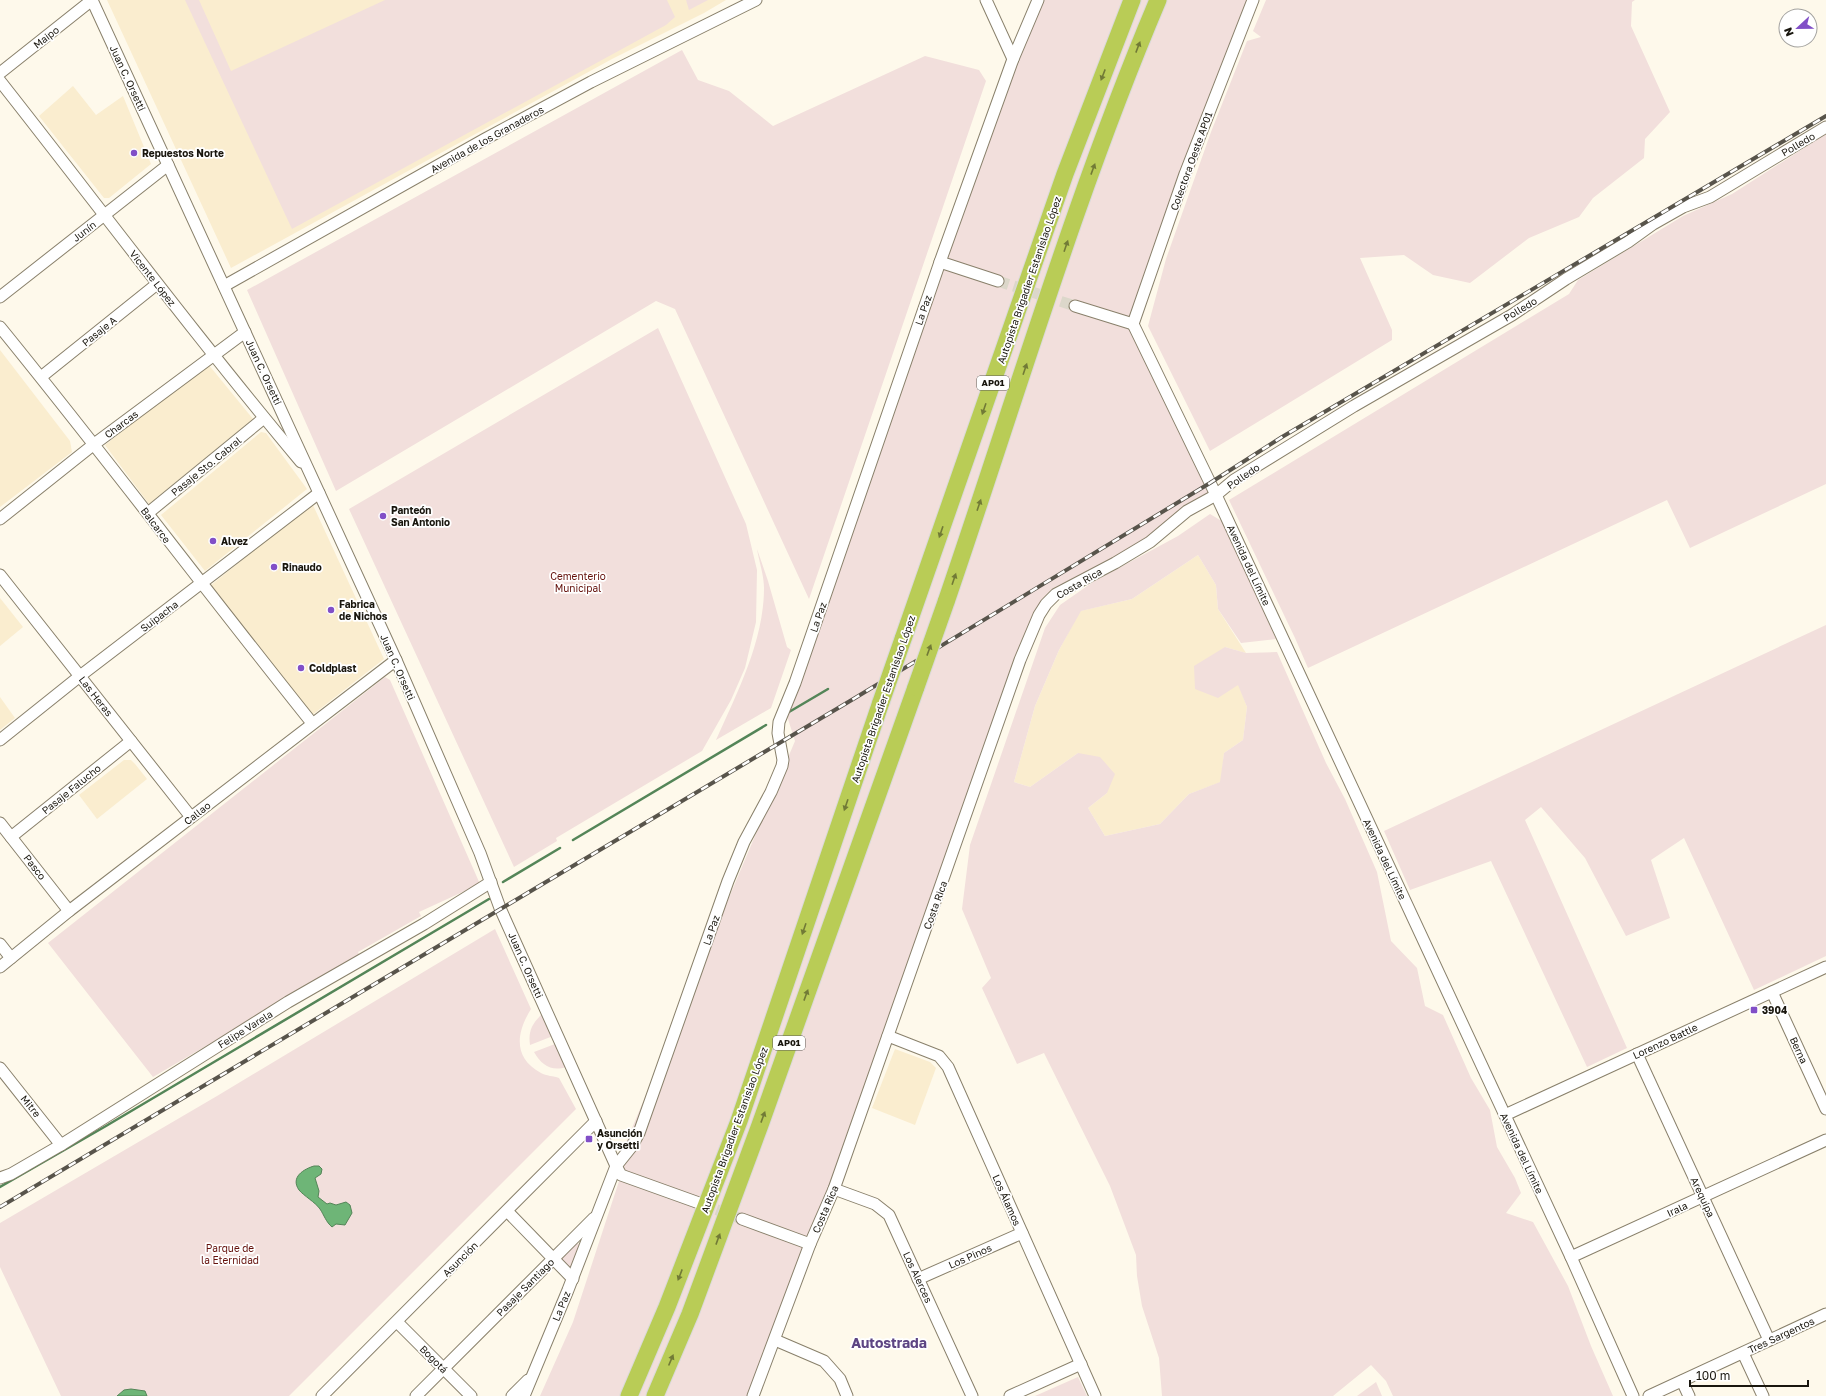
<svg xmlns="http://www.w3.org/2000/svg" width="1826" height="1396" font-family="'Golos Text',sans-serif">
<rect width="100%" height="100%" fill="#fef9eb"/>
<g fill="#faedcf">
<polygon points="107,0 726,0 704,13 612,59 231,268"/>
<polygon points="73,86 96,115 123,96 151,164 109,198 104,198 39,116"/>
<polygon points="0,350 70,441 72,452 0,507"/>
<polygon points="208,364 253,419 149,504 105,445"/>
<polygon points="261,432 266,433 307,489 205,571 161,515"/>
<polygon points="312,503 384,659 311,716 210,586"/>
<polygon points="1198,555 1216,585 1218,609 1246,653 1225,647 1247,707 1243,740 1224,753 1221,782 1189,794 1160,824 1105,836 1088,808 1107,793 1078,753 1030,787 1014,782 1035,706 1059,650 1080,611 1132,599"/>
<polygon points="0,598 23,627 0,646"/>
<polygon points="0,697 15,718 0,730"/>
<polygon points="124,760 131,760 135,764 147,779 97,819 79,795"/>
<polygon points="895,1049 930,1062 936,1068 915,1125 872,1108"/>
</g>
<g fill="#f2dfdc">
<polygon points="185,0 199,0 231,71 385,0 667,0 675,17 666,25 292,229"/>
<polygon points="686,0 708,0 689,10"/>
<polygon points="1038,0 1253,0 1133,324 1216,495 1046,604 753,1396 540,1396 573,1322 621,1175 616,1166 795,741 787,716 795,683"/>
<polygon points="1266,0 1635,0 1632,2 1631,26 1670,112 1645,139 1644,158 1593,198 1579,217 1529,238 1470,283 1433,275 1404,255 1360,258 1392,330 1392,340 1210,451 1148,326 1166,259 1211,132 1247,41 1261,37 1253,31"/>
<polygon points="682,50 698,80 729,91 773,126 925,56 979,70 986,81 809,599 675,309 656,301 336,491 247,290"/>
<polygon points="1826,134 1826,484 1690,548 1667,500 1308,668 1295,638 1229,500 1569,294 1578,280 1683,216 1732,194"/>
<polygon points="658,328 746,524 757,570 756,622 745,668 731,700 702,751 556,838 557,841 514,867 349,509"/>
<polygon points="1210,514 1225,523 1276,639 1241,643 1218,609 1216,585 1198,555 1132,599 1081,611 1059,650 1035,706 1014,782 1030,787 1078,753 1100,757 1115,774 1107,793 1088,808 1105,836 1160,824 1189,794 1220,782 1224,753 1243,740 1247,707 1238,685 1218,698 1195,689 1194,666 1225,647 1246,653 1277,652 1326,763 1345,799 1377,872 1391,941 1417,968 1425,1006 1443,1015 1471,1078 1490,1110 1497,1147 1515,1178 1521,1193 1506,1213 1533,1222 1568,1286 1591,1346 1613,1396 1393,1396 1386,1381 1371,1365 1333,1396 1162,1396 1159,1358 1142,1306 1137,1276 1136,1255 1110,1186 1044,1053 1017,1064 982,988 991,978 962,909 970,845 1045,628 1060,605 1093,582 1178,536"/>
<path d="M757,549L768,581L787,647L791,650L771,708L716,740C737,693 764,641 764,588C764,576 759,561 757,549Z"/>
<polygon points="1826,625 1826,956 1754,990 1684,838 1651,860 1670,918 1626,936 1585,858 1541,807 1525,820 1627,1048 1587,1067 1491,861 1410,890 1384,831"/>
<polygon points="385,677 390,680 480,884 419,912 421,916 358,952 360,956 153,1077 48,943"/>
<path d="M495,929L531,1009C516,1033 513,1058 541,1073C546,1076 554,1076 559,1078L576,1109L289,1396H61L0,1267V1223L217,1096Z"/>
<path d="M542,1014L553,1036L530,1045C528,1031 532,1024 542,1014Z"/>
<path d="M555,1044L566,1067C552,1072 541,1065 534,1052Z"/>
<polygon points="576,1243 580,1245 573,1267 569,1267 562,1259 563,1255"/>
<polygon points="1078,1377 1087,1396 1035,1396"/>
<polygon points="1376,1382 1382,1396 1357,1396"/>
</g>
<g fill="#6eb577" stroke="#548558">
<path d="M314,1166H319L322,1169L321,1174L315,1178L319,1191L318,1197L327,1204L330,1203L336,1205L346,1202L350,1205L352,1213L345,1225L336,1224L332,1227C326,1222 324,1215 320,1209C315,1202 304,1196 299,1190C290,1177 304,1169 314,1166Z"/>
<polygon points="131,1389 145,1391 147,1396 117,1396 124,1390"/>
</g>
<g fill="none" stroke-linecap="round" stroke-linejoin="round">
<g stroke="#548558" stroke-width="2.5">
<polyline points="789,712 828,689"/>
<polyline points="573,840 766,725"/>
<polyline points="503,882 560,848"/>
<polyline points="0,1187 106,1126 489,899"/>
</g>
<g stroke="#dcd7ca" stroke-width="11" stroke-dasharray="11 5.5" stroke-linecap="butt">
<polyline points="998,281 1075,306"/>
<polyline points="701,1204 742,1219"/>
</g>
<defs>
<g id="minor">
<polyline points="92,0 396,660 480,853 500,908 616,1166 621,1175 699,1203"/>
<polyline points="986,0 1013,59"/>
<polyline points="0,73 92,0"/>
<path d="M0,81C100,208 197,338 301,462"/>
<polyline points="940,262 998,281"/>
<polyline points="224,286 485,139 591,82 756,0"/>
<polyline points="0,297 168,165"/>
<polyline points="1075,306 1133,324"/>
<polyline points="1133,324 1216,495 1571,1257 1633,1396"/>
<polyline points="1133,324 1185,174 1253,0"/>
<path d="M0,327C106,457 207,592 312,723"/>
<polyline points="41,377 157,284"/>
<polyline points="148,513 264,418"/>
<polyline points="0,519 93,445 245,332"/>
<polyline points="0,575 191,817"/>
<polyline points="0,740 80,676 319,493"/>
<polyline points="0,823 69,911"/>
<polyline points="11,837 131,741"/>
<polyline points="0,944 11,958"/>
<polyline points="0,967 69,911 396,660"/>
<polyline points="1772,992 1826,1109"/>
<polyline points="888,1036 939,1056 948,1067 1095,1396"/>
<polyline points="1637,1054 1769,1340"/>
<polyline points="0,1068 61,1145"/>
<polyline points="1505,1115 1826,967"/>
<polyline points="0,1178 11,1174 61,1145 288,1002 424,924 491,882"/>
<polyline points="834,1189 875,1204 889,1215 972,1396"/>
<polyline points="508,1212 573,1279"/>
<polyline points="742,1219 810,1244"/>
<polyline points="1571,1257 1826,1140"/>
<polyline points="918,1279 1022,1233"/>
<polyline points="397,1322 471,1396"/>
<polyline points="775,1340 824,1361 840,1379 847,1396"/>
<polyline points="1743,1353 1763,1396"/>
<polyline points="1682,1381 1689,1396"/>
<polyline points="322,1396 596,1121"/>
<polyline points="416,1396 594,1218"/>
<polyline points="512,1396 528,1380"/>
<polyline points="524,1396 568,1290 616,1166 632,1146 639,1133 728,881 744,842 771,792 782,766 783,760 778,733 779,722 795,683 940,262 1013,59 1038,0"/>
<polyline points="753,1396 810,1244 834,1189 1020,660 1039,615 1046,604 1056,594 1115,563 1150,542 1187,511 1216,495 1234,480 1354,406 1512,315 1566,279 1628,242 1653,224 1683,207 1710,197 1826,127"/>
<polyline points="1010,1396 1081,1364"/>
<polyline points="1649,1396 1826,1314"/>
</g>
<g id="highway">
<path d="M946,602C1015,401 1075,196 1158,0"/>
<polyline points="903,639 1065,174 1132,0"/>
<polyline points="629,1396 667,1307 739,1121 881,702"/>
<polyline points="655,1396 690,1314 760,1125 916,687"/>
</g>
</defs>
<use href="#minor" stroke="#89806b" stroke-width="13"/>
<use href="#highway" stroke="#dadad8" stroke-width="19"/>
<use href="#minor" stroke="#fff" stroke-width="11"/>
<use href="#highway" stroke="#b9cc56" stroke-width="17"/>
<defs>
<polyline id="rail" points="0,1207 855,698 1210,483 1282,437 1826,116"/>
</defs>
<use href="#rail" stroke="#58544b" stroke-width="4"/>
<use href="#rail" stroke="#fff" stroke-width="2.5" stroke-dasharray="8" stroke-linecap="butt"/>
<defs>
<g id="highway-bridge">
<polyline points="916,687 946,602"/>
<polyline points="881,702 903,639"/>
</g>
</defs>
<use href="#highway-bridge" stroke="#dadad8" stroke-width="19" stroke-linecap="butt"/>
<use href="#highway-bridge" stroke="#b9cc56" stroke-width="17"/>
</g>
<defs><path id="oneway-solid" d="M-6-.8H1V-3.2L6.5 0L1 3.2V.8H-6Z"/></defs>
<g fill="#717a36">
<use href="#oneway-solid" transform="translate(1138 47) rotate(-69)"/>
<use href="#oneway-solid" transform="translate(1103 75) rotate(111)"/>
<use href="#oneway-solid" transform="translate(1093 169) rotate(-70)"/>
<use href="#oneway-solid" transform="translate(1066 246) rotate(-71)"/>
<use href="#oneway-solid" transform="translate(1025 369) rotate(-71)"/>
<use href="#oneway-solid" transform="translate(984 409) rotate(109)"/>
<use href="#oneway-solid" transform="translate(979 505) rotate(-71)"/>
<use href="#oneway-solid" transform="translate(941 532) rotate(109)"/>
<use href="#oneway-solid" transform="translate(954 579) rotate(-71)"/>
<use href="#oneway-solid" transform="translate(929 650) rotate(-70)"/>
<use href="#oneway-solid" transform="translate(846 805) rotate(109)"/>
<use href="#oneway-solid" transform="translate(804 929) rotate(109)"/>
<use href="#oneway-solid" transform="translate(806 995) rotate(-70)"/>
<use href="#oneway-solid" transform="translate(763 1117) rotate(-70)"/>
<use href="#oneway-solid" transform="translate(718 1239) rotate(-70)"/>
<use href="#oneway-solid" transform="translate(680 1275) rotate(111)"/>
<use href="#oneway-solid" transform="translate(671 1360) rotate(-67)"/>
</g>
<g fill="#814fc7" stroke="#fff" stroke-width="1.5">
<circle cx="134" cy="153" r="4"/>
<circle cx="383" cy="516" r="4"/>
<circle cx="213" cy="541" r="4"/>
<circle cx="274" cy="567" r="4"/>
<circle cx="331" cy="610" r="4"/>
<circle cx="301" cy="668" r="4"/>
<rect x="1750" y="1006" width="8" height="8" rx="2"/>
<rect x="585" y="1135" width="8" height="8" rx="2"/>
</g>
<g text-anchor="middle" stroke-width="3.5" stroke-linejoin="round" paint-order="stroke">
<g fill="#fff" stroke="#5e5c56" stroke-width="1">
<rect x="977" y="376" width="32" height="14" rx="3"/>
<rect x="773" y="1036" width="32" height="14" rx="3"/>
</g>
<g font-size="9" font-weight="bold" fill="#19160e">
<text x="993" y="386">AP01</text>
<text x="789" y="1046">AP01</text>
</g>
<g font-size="10" fill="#19160e" stroke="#fff">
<text transform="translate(46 37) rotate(-38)" y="4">Maipo</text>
<text transform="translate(128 78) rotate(65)" y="4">Juan C. Orsetti</text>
<text transform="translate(487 139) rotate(-29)" y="4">Avenida de los Granaderos</text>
<text transform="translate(1798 144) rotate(-30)" y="4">Polledo</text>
<text transform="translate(1191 161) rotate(-70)" y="4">Colectora Oeste AP01</text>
<text transform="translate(84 231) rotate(-38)" y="4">Junín</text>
<text transform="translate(153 278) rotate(52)" y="4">Vicente López</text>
<text transform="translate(1029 280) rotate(-71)" y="4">Autopista Brigadier Estanislao López</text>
<text transform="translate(1520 309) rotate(-31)" y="4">Polledo</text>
<text transform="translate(923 310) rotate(-71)" y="4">La Paz</text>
<text transform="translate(99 331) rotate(-39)" y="4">Pasaje A</text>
<text transform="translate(264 372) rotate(65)" y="4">Juan C. Orsetti</text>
<text transform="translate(121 424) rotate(-37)" y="4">Charcas</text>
<text transform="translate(206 466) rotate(-39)" y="4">Pasaje Sto. Cabral</text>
<text transform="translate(1243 476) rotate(-34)" y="4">Polledo</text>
<text transform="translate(156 525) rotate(53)" y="4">Balcarce</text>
<text transform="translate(1249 565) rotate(65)" y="4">Avenida del Límite</text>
<text transform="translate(1079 583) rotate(-30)" y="4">Costa Rica</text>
<text transform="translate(159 616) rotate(-37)" y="4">Suipacha</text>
<text transform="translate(818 617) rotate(-71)" y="4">La Paz</text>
<text transform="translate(398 667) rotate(66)" y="4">Juan C. Orsetti</text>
<text transform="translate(96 696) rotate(52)" y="4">Las Heras</text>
<text transform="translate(883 699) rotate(-71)" y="4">Autopista Brigadier Estanislao López</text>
<text transform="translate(71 789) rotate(-39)" y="4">Pasaje Falucho</text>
<text transform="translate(197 813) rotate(-38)" y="4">Callao</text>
<text transform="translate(1385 859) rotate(65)" y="4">Avenida del Límite</text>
<text transform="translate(35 867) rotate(52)" y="4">Pasco</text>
<text transform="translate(935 905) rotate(-70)" y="4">Costa Rica</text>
<text transform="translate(711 930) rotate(-71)" y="4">La Paz</text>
<text transform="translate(526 965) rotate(66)" y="4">Juan C. Orsetti</text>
<text transform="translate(245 1029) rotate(-32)" y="4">Felipe Varela</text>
<text transform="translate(1665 1041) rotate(-25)" y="4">Lorenzo Battle</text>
<text transform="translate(1799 1050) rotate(65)" y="4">Berna</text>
<text transform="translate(31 1106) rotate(51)" y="4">Mitre</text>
<text transform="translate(734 1130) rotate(-70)" y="4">Autopista Brigadier Estanislao López</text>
<text transform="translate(1522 1153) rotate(65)" y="4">Avenida del Límite</text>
<text transform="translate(1703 1197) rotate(65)" y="4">Arequipa</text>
<text transform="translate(1007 1200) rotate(66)" y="4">Los Álamos</text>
<text transform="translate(825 1209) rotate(-67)" y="4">Costa Rica</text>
<text transform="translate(1677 1209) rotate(-25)" y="4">Irala</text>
<text transform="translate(970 1256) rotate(-24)" y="4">Los Pinos</text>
<text transform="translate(460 1259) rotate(-45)" y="4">Asunción</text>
<text transform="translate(918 1277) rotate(65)" y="4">Los Alerces</text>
<text transform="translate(525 1287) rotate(-45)" y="4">Pasaje Santiago</text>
<text transform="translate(561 1306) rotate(-68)" y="4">La Paz</text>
<text transform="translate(1781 1335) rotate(-25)" y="4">Tres Sargentos</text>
<text transform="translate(434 1359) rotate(45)" y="4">Bogotá</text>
</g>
<g font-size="10" font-weight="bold" fill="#19160e" stroke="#fff" text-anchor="start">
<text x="142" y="157">Repuestos Norte</text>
<text x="391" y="514">Panteón<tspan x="391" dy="12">San Antonio</tspan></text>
<text x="221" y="545">Alvez</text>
<text x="282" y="571">Rinaudo</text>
<text x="339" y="608">Fabrica<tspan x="339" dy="12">de Nichos</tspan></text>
<text x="309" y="672">Coldplast</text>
<text x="1762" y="1014">3904</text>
<text x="597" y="1137">Asunción<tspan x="597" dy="12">y Orsetti</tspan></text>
</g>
<g font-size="10" fill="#65120d" stroke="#fff">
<text x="578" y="580">Cementerio<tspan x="578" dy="12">Municipal</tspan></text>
<text x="230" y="1252">Parque de<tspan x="230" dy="12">la Eternidad</tspan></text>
</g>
<g font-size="14" font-weight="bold" fill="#5d4583" stroke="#fff">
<text x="889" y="1348">Autostrada</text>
</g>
</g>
<g transform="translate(1798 28) rotate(248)"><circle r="19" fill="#ffffff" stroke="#a3a29f"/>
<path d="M0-3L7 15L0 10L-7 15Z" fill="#814fc7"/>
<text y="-6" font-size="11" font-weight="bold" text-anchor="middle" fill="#19160e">N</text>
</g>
<path d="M1690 1380v6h118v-6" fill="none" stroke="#19160e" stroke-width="2"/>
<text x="1696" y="1380" font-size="12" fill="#19160e" stroke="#ffffff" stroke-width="3" paint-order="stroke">100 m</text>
</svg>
